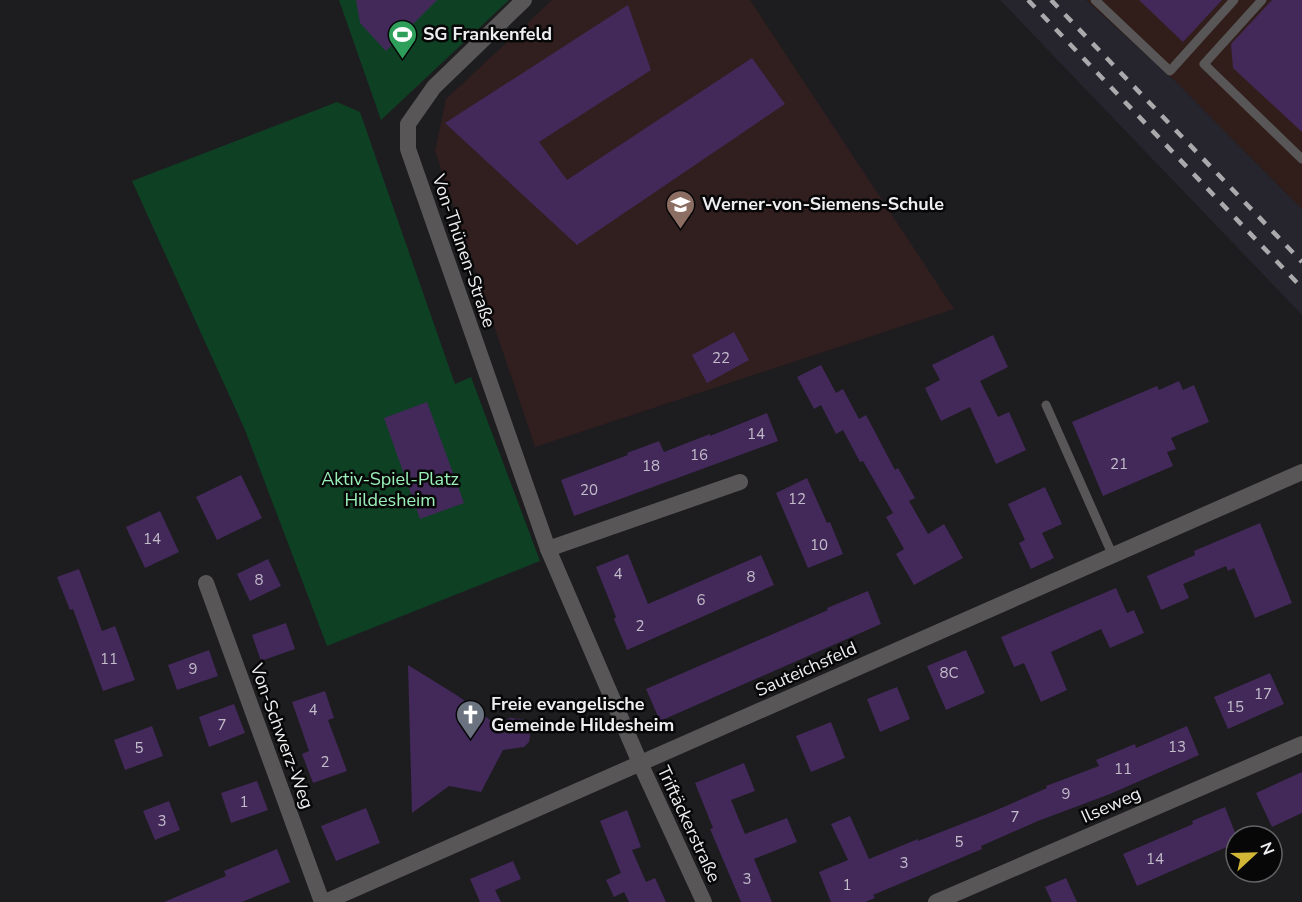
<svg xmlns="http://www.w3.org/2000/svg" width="1302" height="902" font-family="'Nunito Sans',sans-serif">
<rect width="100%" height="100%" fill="#1d1c1f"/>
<polygon fill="#311e1a" points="1086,0 1302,0 1302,209 1175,81"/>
<polygon fill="#26242d" points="1000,0 1086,0 1175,81 1302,209 1302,315"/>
<polygon fill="#311e1f" points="552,0 750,0 954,309 535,447 435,151 446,99"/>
<g fill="#0e4024">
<polygon points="339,0 509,0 381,120"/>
<polygon points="337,102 360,112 450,370 455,384 471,377 540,561 327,646 245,430 132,181"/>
</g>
<g fill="#422959">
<polygon points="356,0 437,0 386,51 360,23"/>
<polygon points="1139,0 1222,0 1183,42"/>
<polygon points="1272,0 1302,0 1302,132 1233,68 1231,44"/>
<polygon points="628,5 651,70 539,142 567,180 752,58 785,104 577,245 445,123"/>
<polygon points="734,332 749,360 707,383 692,355"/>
<polygon points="993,335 1008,367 980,381 998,417 1009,412 1026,450 996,464 970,407 941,421 925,388 940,380 932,365"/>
<polygon points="821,365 836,393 843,389 859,419 866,415 895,470 898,468 915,498 909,501 928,534 944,524 963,558 914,585 896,554 904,549 886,517 893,513 863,461 860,462 843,430 836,434 821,405 814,409 797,377"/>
<polygon points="1179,381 1183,390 1194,385 1209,422 1171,438 1176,449 1167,452 1173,466 1103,496 1072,422 1157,386 1159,390"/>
<polygon points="427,402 464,503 420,519 384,418"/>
<polygon points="767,413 778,441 574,516 561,480 628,455 627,453 659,441 664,452 710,434 710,436"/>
<polygon points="241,475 262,518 217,540 196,497"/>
<polygon points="807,478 827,523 830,522 843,554 808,568 776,493"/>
<polygon points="1045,487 1062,524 1042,533 1054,558 1031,569 1019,543 1025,540 1008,504"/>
<polygon points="160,511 179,552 145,568 126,527"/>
<polygon points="1260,523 1292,603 1255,618 1234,568 1228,571 1226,566 1183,584 1189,598 1161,610 1147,576 1195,555 1194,551"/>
<polygon points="628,554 648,604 761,555 774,585 627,650 614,619 616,617 596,567"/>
<polygon points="268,559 281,586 250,601 237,574"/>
<polygon points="79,569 102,631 115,626 135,680 103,691 73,609 70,610 57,577"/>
<polygon points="1116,588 1127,613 1134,610 1144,633 1110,648 1101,629 1051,652 1067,690 1041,702 1024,663 1014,667 1001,637"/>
<polygon points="868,591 881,624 660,721 646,689 828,610 827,608"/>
<polygon points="286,623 295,649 261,661 252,635"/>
<polygon points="209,650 218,676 177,690 168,665"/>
<polygon points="966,650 985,693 946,710 927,666"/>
<polygon points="408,665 458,696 498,726 509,718 522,719 528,724 530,736 529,742 524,747 503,750 481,792 449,786 412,813"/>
<polygon points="1270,673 1284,704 1228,729 1214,697"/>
<polygon points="897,687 910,719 880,732 867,699"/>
<polygon points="325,691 334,718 328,720 347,771 313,783 302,754 309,751 292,702"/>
<polygon points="234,704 245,733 209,747 199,717"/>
<polygon points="831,722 845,758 811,772 796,736"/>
<polygon points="152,726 163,756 125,770 114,740"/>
<polygon points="1187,726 1199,755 1110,794 1038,821 981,846 982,849 873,895 875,898 865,902 831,902 819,872 848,860 831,824 850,816 869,859 918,839 918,841 992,812 1047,788 1046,786 1099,766 1096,760 1135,744 1136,748"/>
<polygon points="744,763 755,791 731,800 745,834 787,818 797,842 754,859 772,902 741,902 710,829 713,828 695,783"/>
<polygon points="1302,772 1302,813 1272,827 1256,793"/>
<polygon points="257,781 268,810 231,823 221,793"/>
<polygon points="169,801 180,830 155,840 143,811"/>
<polygon points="1225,807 1236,835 1236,843 1137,886 1123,854 1193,824 1192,821"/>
<polygon points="366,808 380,843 336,861 321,826"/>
<polygon points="627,810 641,847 632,850 646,882 655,878 666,902 629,902 624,892 614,897 606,880 621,873 600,821"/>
<polygon points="277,849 290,882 242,902 164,902 226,876 224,871"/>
<polygon points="513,861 521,879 495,890 501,902 480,902 470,879"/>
<polygon points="1066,878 1077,902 1052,902 1045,887"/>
</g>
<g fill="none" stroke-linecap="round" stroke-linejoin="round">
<g stroke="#585656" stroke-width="9">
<polyline points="1095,0 1170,71 1234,0"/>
<polyline points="1262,0 1204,64 1302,159"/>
<polyline points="1046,405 1113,556"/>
</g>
<g stroke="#585656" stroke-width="16">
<polyline points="524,0 434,87 408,124 408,149 548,549 640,763 704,902"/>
<polyline points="548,549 740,482"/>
<polyline points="206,583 322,902"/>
<polyline points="325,902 1302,472"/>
<polyline points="936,902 1302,744"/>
</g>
<g stroke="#aaa9ac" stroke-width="4.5" stroke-dasharray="10 10" stroke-linecap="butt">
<polyline points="1028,0 1302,288"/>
<polyline points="1051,0 1302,262"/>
</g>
</g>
<defs>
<symbol id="stadium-pin" viewBox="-11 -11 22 30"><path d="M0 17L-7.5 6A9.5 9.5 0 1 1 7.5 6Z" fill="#2e9e5b" stroke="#070708"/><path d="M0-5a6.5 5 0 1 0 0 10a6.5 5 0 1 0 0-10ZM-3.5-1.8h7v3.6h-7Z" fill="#fff"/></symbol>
<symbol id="school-pin" viewBox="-11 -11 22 30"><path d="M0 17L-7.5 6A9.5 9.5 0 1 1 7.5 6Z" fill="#8d6e63" stroke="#070708"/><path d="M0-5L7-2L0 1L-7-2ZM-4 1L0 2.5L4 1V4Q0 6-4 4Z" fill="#fff"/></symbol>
<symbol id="church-pin" viewBox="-11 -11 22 30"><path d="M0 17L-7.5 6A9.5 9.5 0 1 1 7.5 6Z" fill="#6b7280" stroke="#070708"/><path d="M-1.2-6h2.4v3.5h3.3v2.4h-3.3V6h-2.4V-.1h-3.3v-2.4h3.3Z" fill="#fff"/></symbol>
</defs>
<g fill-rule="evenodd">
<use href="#stadium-pin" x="386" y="18" width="33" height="45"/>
<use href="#school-pin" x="664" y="188" width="33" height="45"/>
<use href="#church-pin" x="454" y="698" width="33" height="45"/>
</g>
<g text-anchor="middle" stroke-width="5" stroke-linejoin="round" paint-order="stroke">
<g font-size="15" fill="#c3bcca">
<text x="721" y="363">22</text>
<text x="756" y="439">14</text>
<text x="699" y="460">16</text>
<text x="1119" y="469">21</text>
<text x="651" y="471">18</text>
<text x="589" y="495">20</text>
<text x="797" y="504">12</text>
<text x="152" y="544">14</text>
<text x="819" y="550">10</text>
<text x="618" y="579">4</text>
<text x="751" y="582">8</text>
<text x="259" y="585">8</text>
<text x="701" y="605">6</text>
<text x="640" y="631">2</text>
<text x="109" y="664">11</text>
<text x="193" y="674">9</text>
<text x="949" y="678">8C</text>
<text x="1263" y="699">17</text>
<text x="1235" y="712">15</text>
<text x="313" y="715">4</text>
<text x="222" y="730">7</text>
<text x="1177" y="752">13</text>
<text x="139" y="753">5</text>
<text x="325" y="767">2</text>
<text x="1123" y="774">11</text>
<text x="1066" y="799">9</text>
<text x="244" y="807">1</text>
<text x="1015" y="822">7</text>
<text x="162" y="826">3</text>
<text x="959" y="847">5</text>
<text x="1155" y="864">14</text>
<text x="904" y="868">3</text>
<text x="747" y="884">3</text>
<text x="847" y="890">1</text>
</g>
<g font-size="18" font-weight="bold" fill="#eeedf0" stroke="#070708" text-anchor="start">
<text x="423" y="40">SG Frankenfeld</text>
<text x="702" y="210">Werner-von-Siemens-Schule</text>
<text x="491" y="710">Freie evangelische<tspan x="491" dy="21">Gemeinde Hildesheim</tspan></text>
</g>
<g font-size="18" fill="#eeedf0" stroke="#070708">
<text transform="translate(464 251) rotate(71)" y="6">Von-Thünen-Straße</text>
<text transform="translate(806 669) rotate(-24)" y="6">Sauteichsfeld</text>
<text transform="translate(282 736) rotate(70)" y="6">Von-Schwerz-Weg</text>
<text transform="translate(1111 805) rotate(-24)" y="6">Ilseweg</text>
<text transform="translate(689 824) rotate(65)" y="6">Triftäckerstraße</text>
</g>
<g font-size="18" fill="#9af0b7" stroke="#070708">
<text x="390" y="485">Aktiv-Spiel-Platz<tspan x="390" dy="21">Hildesheim</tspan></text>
</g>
</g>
<g transform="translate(1254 854) rotate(68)"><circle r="28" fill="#070708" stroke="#636365" stroke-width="1.5"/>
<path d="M0-4.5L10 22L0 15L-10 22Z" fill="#d2b736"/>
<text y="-9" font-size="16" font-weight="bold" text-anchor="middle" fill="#eeedf0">N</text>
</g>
</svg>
